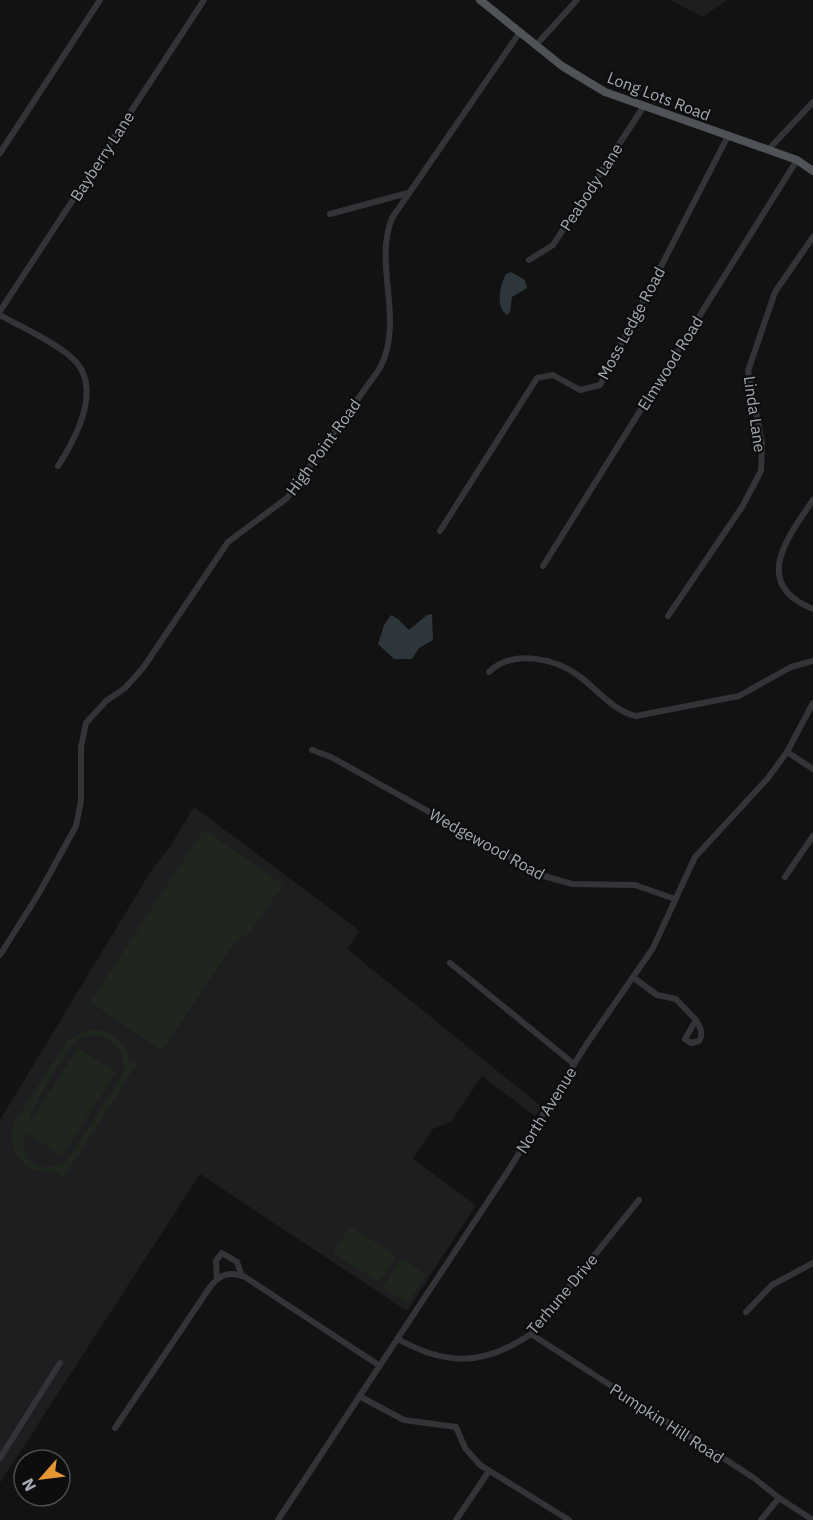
<svg xmlns="http://www.w3.org/2000/svg" width="813" height="1520" font-family="'IBM Plex Sans',sans-serif">
<rect width="100%" height="100%" fill="#121213"/>
<g fill="#1e1e20">
<polygon points="670,0 727,0 703,17"/>
<polygon points="194,807 360,931 347,949 542,1107 535,1116 482,1076 451,1122 433,1129 413,1159 476,1205 407,1311 200,1174 0,1483 0,1120 151,871 169,848"/>
</g>
<g fill="#1e261e" fill-rule="evenodd">
<polygon points="204,829 283,885 250,932 235,942 162,1051 90,1002"/>
<path d="M87,1030C109,1027 127,1041 130,1064L132,1061L137,1064L64,1177L59,1174L60,1171C30,1179 4,1153 14,1123L67,1041ZM88,1036H102L114,1043L122,1054L124,1068L119,1081L69,1158C60,1165 50,1169 38,1166C0,1150 53,1073 69,1049L79,1039Z"/>
<polygon points="78,1048 116,1072 62,1156 24,1132"/>
<polygon points="350,1226 396,1256 379,1282 333,1253"/>
<polygon points="402,1258 426,1275 407,1303 383,1287"/>
</g>
<g fill="#2c363b">
<path d="M511,272L525,280L527,288L512,297L510,312L507,315C495,307 500,285 506,274Z"/>
<polygon points="432,614 433,640 419,648 412,659 394,659 378,644 384,625 391,615 398,619 409,630 427,615"/>
</g>
<g fill="none" stroke-linecap="round" stroke-linejoin="round">
<g stroke="#333438" stroke-width="6">
<polyline points="537,44 577,0"/>
<polyline points="768,150 813,102"/>
<polyline points="0,153 100,0"/>
<polyline points="330,214 408,193"/>
<polyline points="529,260 553,245 644,106"/>
<polyline points="0,311 204,0"/>
<path d="M0,315C23,328 51,340 71,357C105,386 76,438 58,466"/>
<path d="M813,500C787,538 751,584 813,609"/>
<polyline points="440,531 537,378 553,375 580,390 600,385 728,136"/>
<polyline points="543,566 797,160"/>
<polyline points="668,616 742,507 761,471 762,443 748,371 775,292 813,237"/>
<path d="M489,672C512,649 555,658 579,676C597,689 613,711 636,716L739,696L791,667L813,661"/>
<polyline points="312,750 331,757 544,876 572,884 635,885 675,899"/>
<polyline points="787,752 813,769"/>
<polyline points="785,877 813,836"/>
<path d="M0,955L38,895L76,826L81,801V747L86,723L106,701L125,688L143,668L228,542L287,498L380,368C405,320 373,265 392,218L520,32"/>
<polyline points="450,963 574,1064"/>
<path d="M634,978L657,995L676,999L695,1019L696,1020C700,1027 704,1034 699,1041L691,1043L685,1039L696,1020"/>
<polyline points="217,1278 216,1261 222,1253 237,1262 242,1276"/>
<polyline points="746,1312 772,1285 813,1263"/>
<polyline points="531,1334 754,1478 779,1498 813,1520"/>
<path d="M398,1339C446,1366 484,1366 531,1334L639,1200"/>
<polyline points="359,1396 404,1420 456,1427 465,1448 480,1465 569,1520"/>
<path d="M115,1428L210,1287C220,1274 230,1271 245,1277L380,1366"/>
<polyline points="0,1458 60,1363"/>
<polyline points="278,1520 510,1168 586,1045 653,948 695,857 768,778 787,752 813,703"/>
<polyline points="456,1520 489,1471"/>
<polyline points="761,1520 779,1498"/>
</g>
<polyline stroke="#4f5257" stroke-width="8" points="480,0 562,66 605,92 797,160 813,171"/>
</g>
<g text-anchor="middle" stroke-width="4.5" stroke-linejoin="round" paint-order="stroke">
<g font-size="16" fill="#a4aab3" stroke="#0d0d0e">
<text transform="translate(659 96) rotate(21)" y="6">Long Lots Road</text>
<text transform="translate(102 156) rotate(-57)" y="6">Bayberry Lane</text>
<text transform="translate(591 187) rotate(-57)" y="6">Peabody Lane</text>
<text transform="translate(631 323) rotate(-62)" y="6">Moss Ledge Road</text>
<text transform="translate(670 363) rotate(-58)" y="6">Elmwood Road</text>
<text transform="translate(755 414) rotate(82)" y="6">Linda Lane</text>
<text transform="translate(323 447) rotate(-54)" y="6">High Point Road</text>
<text transform="translate(487 844) rotate(29)" y="6">Wedgewood Road</text>
<text transform="translate(546 1110) rotate(-58)" y="6">North Avenue</text>
<text transform="translate(562 1294) rotate(-50)" y="6">Terhune Drive</text>
<text transform="translate(667 1423) rotate(33)" y="6">Pumpkin Hill Road</text>
</g>
</g>
<g transform="translate(42 1478) rotate(242)"><circle r="28" fill="#0d0d0e" stroke="#494c50" stroke-width="1.5"/>
<path d="M0-4.5L10 22L0 15L-10 22Z" fill="#e79635"/>
<text y="-9" font-size="16" font-weight="bold" text-anchor="middle" fill="#a4aab3">N</text>
</g>
</svg>
